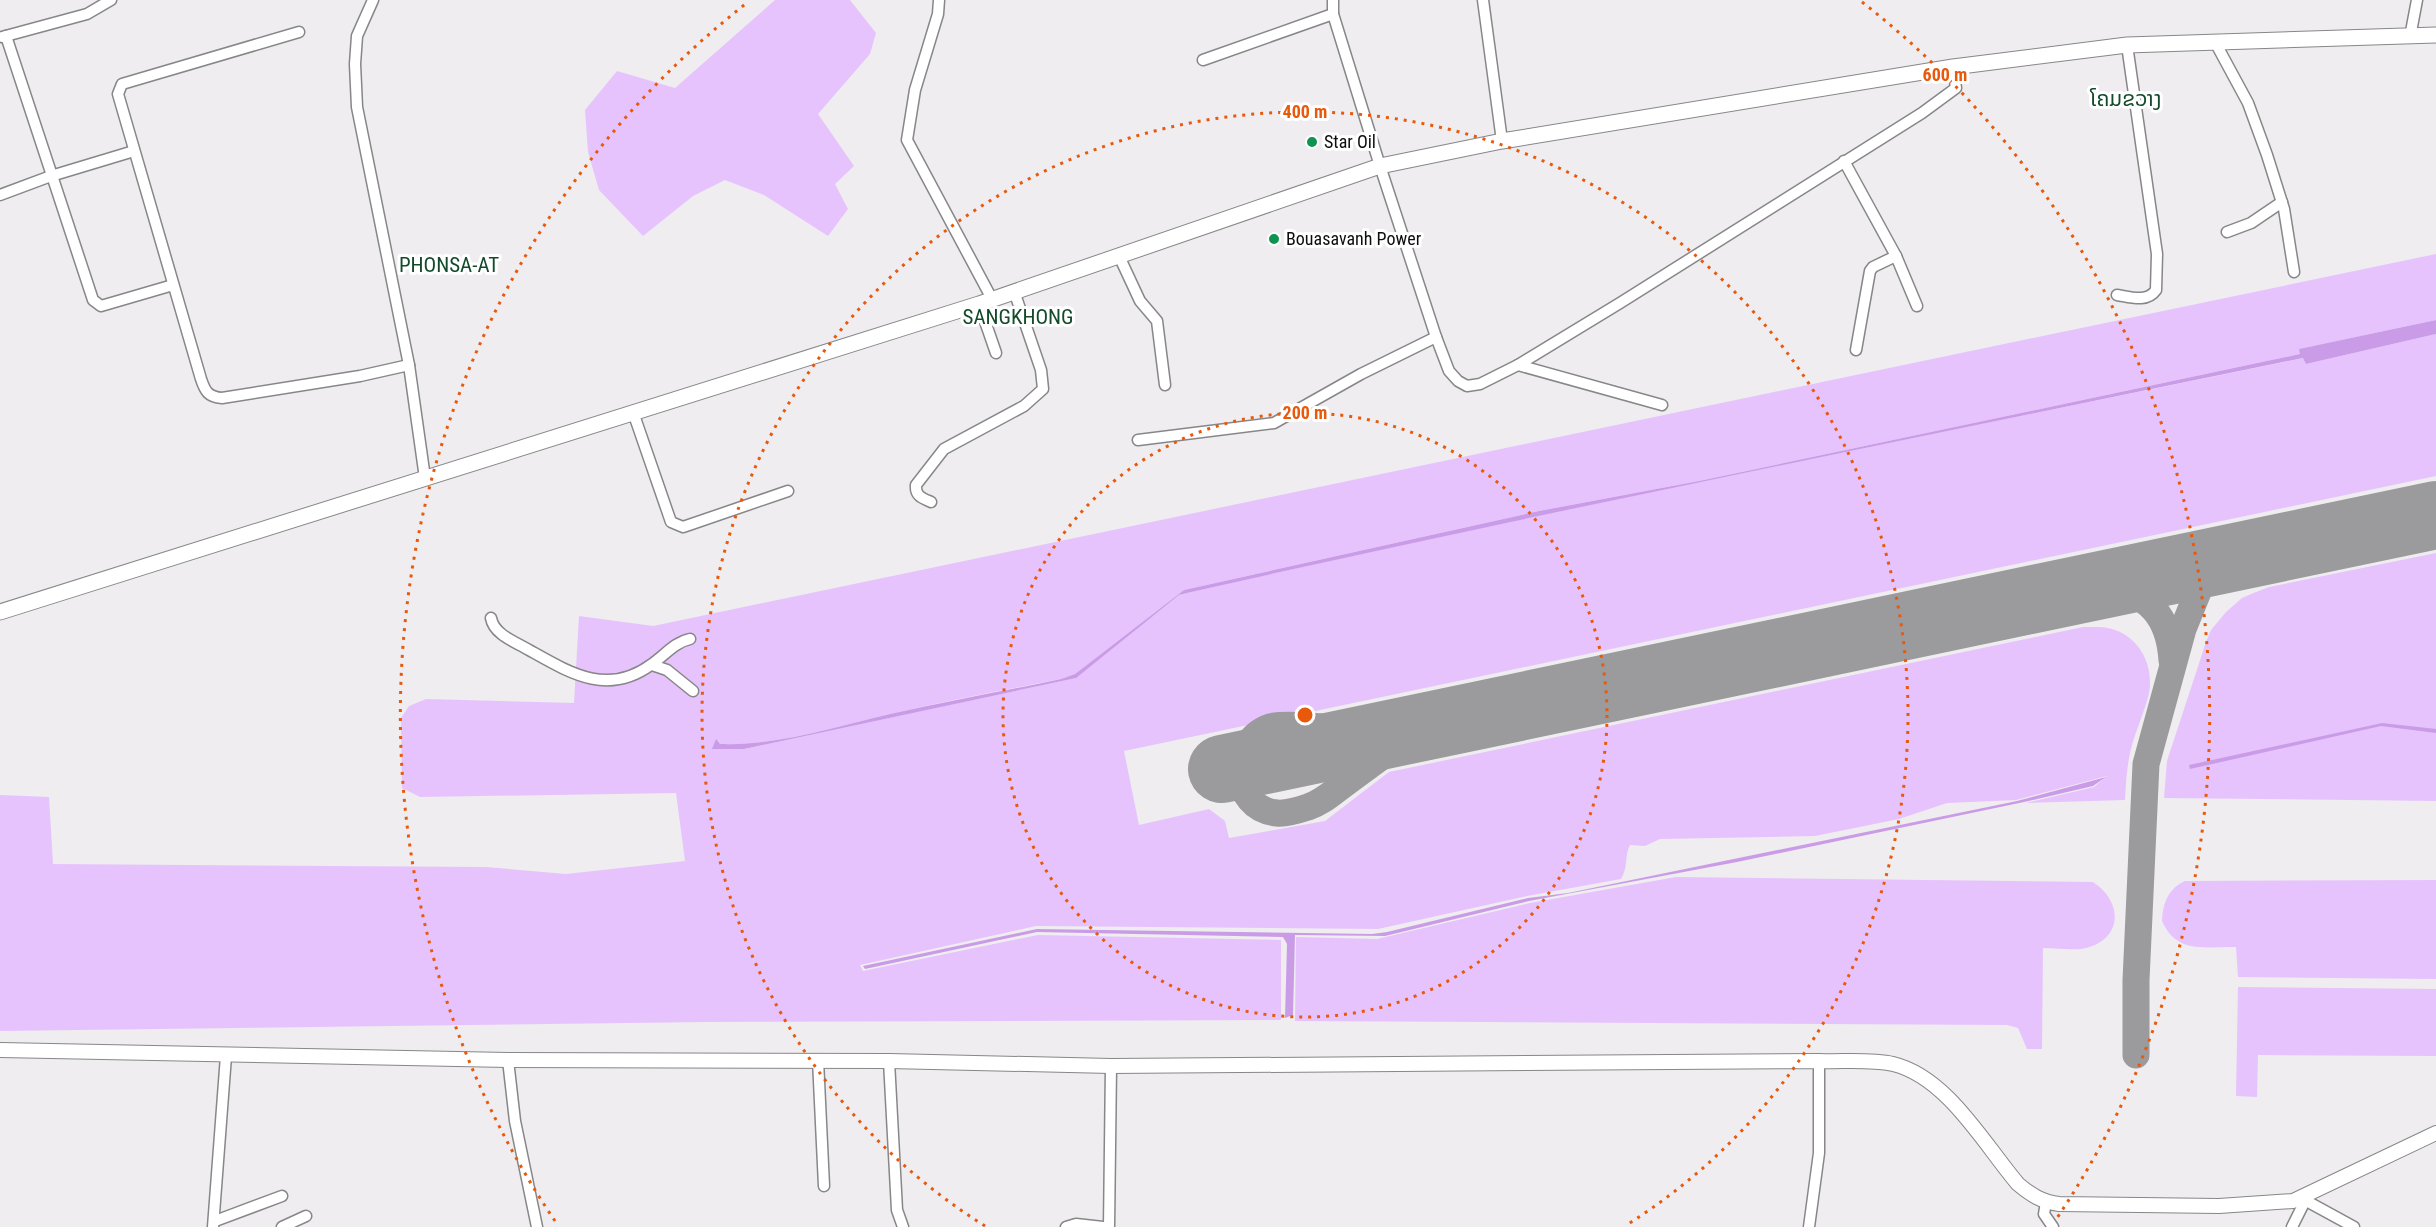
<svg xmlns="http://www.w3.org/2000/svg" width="2436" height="1227" font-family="'Roboto Condensed','Noto Sans Lao',sans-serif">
<rect width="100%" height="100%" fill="#efedf0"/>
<g fill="#e6c3fd">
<polygon points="775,0 850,0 876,33 870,54 818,114 854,166 835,184 848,209 828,236 764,195 725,180 693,196 643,236 599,190 588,152 585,110 617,71 675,88"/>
<path d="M2436,254V320L2300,349V354L1699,481L1539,511L1184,590L1075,674L1061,679C1004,690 947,701 890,714C835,727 777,746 720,744L716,740L713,748L744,749L1075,678L1179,595L1187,593C1558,508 1931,435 2304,358L2306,364L2436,334V476L1124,751L1139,825L1209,809L1225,821L1229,838L1325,821L1389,772L2083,627C2093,627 2106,626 2115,630C2141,639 2154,667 2149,693C2145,710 2137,728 2132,745C2127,763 2126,781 2125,800L2026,803L2094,787L2107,776L2016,800L1947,803L1899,819L1815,836L1660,839L1645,846L1630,845C1624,857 1629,865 1621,879L1527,896L1378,929L1036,926L860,965L863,971L1038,935L1281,940V1020L705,1022L0,1031V795L49,797L53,864L486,867L566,874L685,861L676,793L420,797L402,788L401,718L409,706L426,699L574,703L579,616L653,626Z"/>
<polygon points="2436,553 2436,801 2164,798 2167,761 2206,642 2211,630 2226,612 2242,598 2251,594 2269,587"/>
<path d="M1676,877L2093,882C2126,904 2121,943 2081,949C2068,950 2055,948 2043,948L2042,1049H2027L2018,1028L2007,1025L1295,1021L1296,937L1377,939L1530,903Z"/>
<path d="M2436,880V979L2238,977L2236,947C2206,946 2177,955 2162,921C2163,903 2168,889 2185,881Z"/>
<polygon points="2238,987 2436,989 2436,1056 2258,1055 2257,1097 2236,1096"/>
</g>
<g fill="#ca9ce7">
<path d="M2436,320V334L2306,364L2303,358C1931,435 1557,509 1187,593L1179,595L1076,678L744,749H712L716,739L720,744C777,746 835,727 890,714C947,701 1004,691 1061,679L1075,674L1184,590L1539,511L1699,481L2300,354L2299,349Z"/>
<polygon points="2382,723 2436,729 2436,733 2381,726 2190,769 2189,765"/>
<polygon points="2106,777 2093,786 2024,802 1737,862 1529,901 1385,936 1295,935 1293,1015 1285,1018 1287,944 1283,937 1037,932 865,969 863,966 1037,929 1372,934 1387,932 1528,898 1568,893 2017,801"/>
</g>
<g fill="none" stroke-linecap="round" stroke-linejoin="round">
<g stroke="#9b9a9c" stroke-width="27">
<path d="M2107,584C2149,596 2169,615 2172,660"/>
<path d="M1383,735C1362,731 1288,721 1270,727C1229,741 1230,809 1277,813C1287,814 1299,810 1308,807C1321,803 1332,793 1343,785C1366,768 1389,751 1413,734L1430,724L1446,722"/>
<polyline points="2136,1055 2136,980 2146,764 2183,629 2210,562"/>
</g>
<polyline stroke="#9b9a9c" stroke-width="68" points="1222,769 2436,515"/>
<defs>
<g id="minor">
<polyline points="373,0 357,36 355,64 357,107 409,365 425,478"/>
<polyline points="939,0 938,14 915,90 907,140 992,299"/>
<polyline points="1333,0 1333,14 1380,166 1436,337 1449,371 1458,381 1467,386 1480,384 1518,365 1620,303 1922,113 1956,88 1953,67"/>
<polyline points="1483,0 1502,141"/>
<path d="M299,32L122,84L118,94L201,379C205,391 208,397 222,398L360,376L409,365"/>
<polyline points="6,36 93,300 101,306 173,285"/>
<polyline points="2,37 87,14 111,0"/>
<polyline points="2410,37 2417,0"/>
<polyline points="2215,42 2248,103 2267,155 2284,209 2294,272"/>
<polyline points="1203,60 1333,14"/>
<polyline points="1844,161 1896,256 1917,306"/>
<polyline points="0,195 51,176 134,151"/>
<polyline points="2227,232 2251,223 2282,202"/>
<polyline points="1119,256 1140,301 1157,321 1165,385"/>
<path d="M2117,295C2130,297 2147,303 2156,290L2157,254L2127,45"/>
<polyline points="979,304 996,353"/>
<polyline points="1856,350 1870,271 1873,267 1896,256"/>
<polyline points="1518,365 1662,405"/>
<polyline points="633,412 671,522 683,527 788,491"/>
<polyline points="1138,440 1274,423 1361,374 1436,337"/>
<path d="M931,502C922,498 915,496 916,485L944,449L1024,406L1043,389L1041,370L1014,291"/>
<path d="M491,618C494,635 516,642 529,650C570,673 608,697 652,664C665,655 675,642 690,639"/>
<polyline points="652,665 667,670 693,691"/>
<polyline points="508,1060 515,1121 537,1227"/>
<polyline points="818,1060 824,1186"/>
<polyline points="889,1061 897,1210 903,1227"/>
<polyline points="2301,1198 2354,1227"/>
<polyline points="2046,1202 2044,1214 2053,1227"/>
<polyline points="215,1221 282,1196"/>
<polyline points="213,1227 226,1056"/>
<polyline points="282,1227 306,1216"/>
<polyline points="1066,1227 1076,1224 1103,1227"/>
<polyline points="1109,1227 1111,1066"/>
<polyline points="1809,1227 1819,1153 1819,1061"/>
<polyline points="2292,1227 2305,1201"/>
</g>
<path id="tertiary" d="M0,1050L508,1060L889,1061L1111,1066L1819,1061C1843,1062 1870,1059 1893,1064C1947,1077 1984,1144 2018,1184C2031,1195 2042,1202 2059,1204L2219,1206L2293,1201L2436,1133"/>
<polyline id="secondary" points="0,612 979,304 1380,166 1502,141 1953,67 2127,45 2436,35"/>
</defs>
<use href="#minor" stroke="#878688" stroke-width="13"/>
<use href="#tertiary" stroke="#878688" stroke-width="16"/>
<use href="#secondary" stroke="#878688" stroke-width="17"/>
<use href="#minor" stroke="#fff" stroke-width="10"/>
<use href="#tertiary" stroke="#fff" stroke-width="14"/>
<use href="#secondary" stroke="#fff" stroke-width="15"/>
</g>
<g fill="none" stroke="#e8590c" stroke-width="3" stroke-dasharray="3 6">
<circle cx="1305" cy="715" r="302"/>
<path d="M985 1226A603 603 0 1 1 1625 1226"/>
<path d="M555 1221A905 905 0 0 1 748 2M1862 2A905 905 0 0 1 2055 1221"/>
</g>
<g fill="#0e9351" stroke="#fff" stroke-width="2">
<circle cx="1312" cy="142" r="6"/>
<circle cx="1274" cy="239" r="6"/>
</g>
<g text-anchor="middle" stroke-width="6" stroke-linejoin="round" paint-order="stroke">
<g font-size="18" fill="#0e0d0e" stroke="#fff" text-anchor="start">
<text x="1324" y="148">Star Oil</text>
<text x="1286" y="245">Bouasavanh Power</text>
</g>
<g font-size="21" fill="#124a2a" stroke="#fff">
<text x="2126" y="106">ໂຄມຂວາງ</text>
<text x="449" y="272">PHONSA-AT</text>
<text x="1018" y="324">SANGKHONG</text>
</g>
</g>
<circle cx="1305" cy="715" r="9" fill="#e8590c" stroke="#fff" stroke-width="3"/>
<g font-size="18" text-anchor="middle" font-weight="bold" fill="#e8590c" stroke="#fff" stroke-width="6" stroke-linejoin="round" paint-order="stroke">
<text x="1945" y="81">600 m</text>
<text x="1305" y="118">400 m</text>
<text x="1305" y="419">200 m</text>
</g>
</svg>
